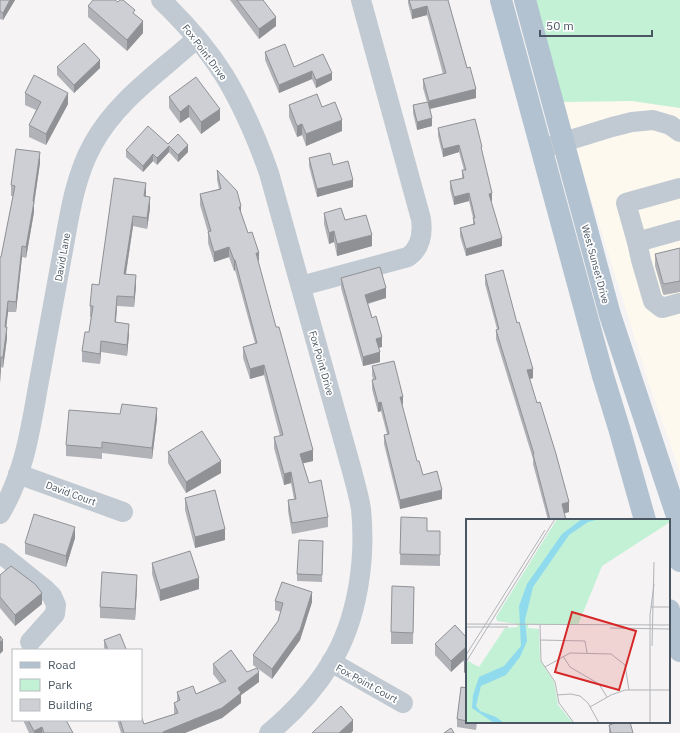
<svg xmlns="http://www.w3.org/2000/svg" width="680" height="733" font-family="'IBM Plex Sans',sans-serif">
<rect width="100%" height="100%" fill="#f5f3f3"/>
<polygon fill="#fdf9ef" points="632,101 680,108 680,473 649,384 561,102"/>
<polygon fill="#c3f1d5" points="535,0 680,0 680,108 632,101 561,102"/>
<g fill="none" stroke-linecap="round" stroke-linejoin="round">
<g stroke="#c1cad2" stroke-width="20">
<path d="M161,0C184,22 207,48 224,75C243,106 257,139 269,173L352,471C355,483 359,496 361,509C366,559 358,619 331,663C315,689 293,713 269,733"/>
<polyline points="541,149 612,127 632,122 653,120 670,125 680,132"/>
<polyline points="680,188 626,203 637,242 680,230"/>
<polyline points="637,242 641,260 653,301 662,308 680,303"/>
<path d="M301,286L408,257C421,248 423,234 421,219L361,0"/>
<polyline points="18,474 123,512"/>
<path d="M0,514C26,471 31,424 40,376C48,332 56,289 64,245C70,211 76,174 93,144C117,100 160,72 196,39"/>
<polyline points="0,553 45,589 52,596 56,605 55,614 30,642"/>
<polyline points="331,662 403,703"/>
</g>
<g stroke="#b3c2d1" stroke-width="22">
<polyline points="501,0 603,376 619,428 645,520"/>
<polyline points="525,0 610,315 680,525"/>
<polyline points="669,534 672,537 680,561"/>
<polyline points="669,610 680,651"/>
</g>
</g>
<g fill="#b0b2b7">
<polygon points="0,0 15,0 3,20 0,19"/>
<polygon points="230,0 263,0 276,26 259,39"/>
<polygon points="408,0 448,0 476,98 430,109 432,126 417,130 413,113 413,105 427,102 423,88 423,79 443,74 427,15 412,19 408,3"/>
<polygon points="88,6 143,33 127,51 88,17"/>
<polygon points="265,52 294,67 323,54 332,80 316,88 312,79 279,93 265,60"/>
<polygon points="57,67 100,68 74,93 57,75"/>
<polygon points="196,77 220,120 201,134 189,117 180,123 169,108 169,97"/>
<polygon points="25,93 68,104 46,145 29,137 29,125 36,110 25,105"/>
<polygon points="289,105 322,107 342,131 306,146 302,135 297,137 289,117"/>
<polygon points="438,128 482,153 492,201 491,201 502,246 466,256 460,236 460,228 473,224 473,218 469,201 454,205 450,189 450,181 462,178 462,170 464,170 459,152 443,157 438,136"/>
<polygon points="168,144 188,152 178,162 169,152 157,165 153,161 143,172 126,157 126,150"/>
<polygon points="309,158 333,165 353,187 317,197 309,166"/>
<polygon points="40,163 34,204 34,212 26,258 22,257 16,312 8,312 6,327 7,338 3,368 1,367 0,383 0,257 1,257 13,196 11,196 11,185"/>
<polygon points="217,170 241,214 258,263 313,461 303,463 309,483 328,517 328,527 292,534 288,511 288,500 294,499 291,483 284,485 274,448 274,437 280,436 264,375 250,379 243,358 243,347 255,343 235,270 234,271 229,257 214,262 208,243 208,232 200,205 200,194 219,189 217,180"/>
<polygon points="114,178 146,193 146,197 150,208 147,229 133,226 126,274 136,286 134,307 117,306 116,322 129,334 127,356 101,352 100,364 82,362 82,351 89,332 91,317 90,317 90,306 99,285"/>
<polygon points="324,213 345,220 372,246 337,256 334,242 329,244 324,224"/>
<polygon points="680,248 680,292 664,295 663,294 655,266 655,254"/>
<polygon points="485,275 517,323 533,378 529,379 569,512 564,513 566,520 548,520 533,464 533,459 496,339 496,330 497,329 485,284"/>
<polygon points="341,278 386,298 368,304 382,347 379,348 380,362 363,366 341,288"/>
<polygon points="372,366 402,406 417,461 423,475 442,499 400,509 384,444 384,435 387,434 381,411 378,412 372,389 372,380 373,380 372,375"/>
<polygon points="120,414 157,419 152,459 102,453 102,459 66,456 66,445"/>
<polygon points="168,452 221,473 186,493 168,463"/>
<polygon points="185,498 225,540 195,548 185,510"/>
<polygon points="401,517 427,531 440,531 440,566 400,565"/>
<polygon points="75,538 66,567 25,554 25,543"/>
<polygon points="323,548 322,582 297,581 297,574"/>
<polygon points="152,563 199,589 160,601 152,574"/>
<polygon points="0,575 42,604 15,626 0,608"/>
<polygon points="137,586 135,620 100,618 100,607"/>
<polygon points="414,587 413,644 391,644 391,632"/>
<polygon points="275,601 312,602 300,640 272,679 253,665 253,655 278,621 281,612 275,610"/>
<polygon points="467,638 464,673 465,659 451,672 435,655 435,644"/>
<polygon points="104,640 126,650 105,650 104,648"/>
<polygon points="213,664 247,672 259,682 241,695 241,703 222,718 185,733 121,733 117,720 141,720 144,724 174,714 174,703 177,701 177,692 196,694 220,683 213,674"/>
<polygon points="467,688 467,722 477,722 476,730 457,727 457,719"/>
<polygon points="23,720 66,720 73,733 29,733"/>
<polygon points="609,725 633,733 609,733"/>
</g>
<g fill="#909195">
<polygon points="10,0 15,0 3,20 3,13"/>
<polygon points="427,6 427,15 412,19 412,10"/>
<polygon points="276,17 276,26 259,39 259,29"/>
<polygon points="143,21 143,33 127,51 127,40"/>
<polygon points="100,60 100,68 74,93 74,85"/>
<polygon points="312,71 312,79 279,93 279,85"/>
<polygon points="332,73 332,80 316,88 316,80"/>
<polygon points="476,89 476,98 429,109 429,101"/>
<polygon points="68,93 68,104 46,145 46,134"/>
<polygon points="189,105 189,117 180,123 180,112"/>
<polygon points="220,109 220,120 201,134 201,122"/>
<polygon points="432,118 432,126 417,130 417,122"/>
<polygon points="342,120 342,131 306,146 306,134"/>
<polygon points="302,124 302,135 297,137 297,126"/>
<polygon points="188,145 188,152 178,162 178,155"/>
<polygon points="459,145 459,152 443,157 443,149"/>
<polygon points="169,146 169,152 157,165 157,158"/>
<polygon points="40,152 40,163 34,204 34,212 26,258 26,247"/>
<polygon points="153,154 153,161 143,172 143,166"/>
<polygon points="353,180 353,187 317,197 317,189"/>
<polygon points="146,183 146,193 144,207 144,196"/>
<polygon points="469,193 469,201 454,205 454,197"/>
<polygon points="492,193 492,201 489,202 489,194"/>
<polygon points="150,197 150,208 147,229 147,218"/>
<polygon points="241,206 241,216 239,207"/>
<polygon points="133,216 133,226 124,285 124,274"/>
<polygon points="334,231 334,242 329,244 329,233"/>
<polygon points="372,235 372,246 337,256 337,244"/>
<polygon points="502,238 502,246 466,256 466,249"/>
<polygon points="22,246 22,257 16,312 16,302"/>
<polygon points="229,247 229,257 214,262 214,252"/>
<polygon points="256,253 259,253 259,263"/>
<polygon points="234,260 235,260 235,270 234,271"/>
<polygon points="136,275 136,286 134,307 134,297"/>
<polygon points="386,288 386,298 365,304 365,295"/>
<polygon points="117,296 117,306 115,332 115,322"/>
<polygon points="8,301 8,312 5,338 5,327"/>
<polygon points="129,324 129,334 127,356 127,345"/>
<polygon points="7,327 7,338 3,368 3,357"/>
<polygon points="382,337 382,347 376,348 376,339"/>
<polygon points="101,341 101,352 100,364 100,354"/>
<polygon points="380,352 380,362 363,366 363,357"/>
<polygon points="1,357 1,367 0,383 0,372"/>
<polygon points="264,365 264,375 250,379 250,369"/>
<polygon points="533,369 533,378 527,380 527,370"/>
<polygon points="400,397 403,397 403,406"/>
<polygon points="381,402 381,411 378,412 378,403"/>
<polygon points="157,408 157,419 152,459 152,448"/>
<polygon points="313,450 313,461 300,464 300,454"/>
<polygon points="221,461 221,473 186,493 186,482"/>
<polygon points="291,472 291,483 284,485 284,474"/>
<polygon points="442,490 442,499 400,509 400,500"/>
<polygon points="569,502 569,512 562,514 562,504"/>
<polygon points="75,527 75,538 66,567 66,556"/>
<polygon points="225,529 225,540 195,548 195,537"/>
<polygon points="137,575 137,586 135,620 135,609"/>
<polygon points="199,578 199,589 160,601 160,590"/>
<polygon points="312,592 312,602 300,640 272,679 272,669"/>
<polygon points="42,593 42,604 15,626 15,615"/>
<polygon points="3,640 3,651 0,654 0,642"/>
<polygon points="467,646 467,657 451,672 451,661"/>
<polygon points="467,660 467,671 464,673 464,662"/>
<polygon points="259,672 259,682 241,695 241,703 222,718 185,733 163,733 163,732 238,688"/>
<polygon points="353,720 353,731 351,733 339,733"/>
<polygon points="42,727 42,733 34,733 34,731"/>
</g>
<g fill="#cdcfd5" stroke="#909195">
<polygon points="0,0 10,0 3,13 0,11"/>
<polygon points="93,0 115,0 118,2 120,0 123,0 135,10 133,13 143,21 127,40 88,6"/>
<polygon points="237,0 263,0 276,17 259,29"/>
<polygon points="409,0 448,0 467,68 470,67 476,89 429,101 423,79 446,73 427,6 412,10"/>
<polygon points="84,43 100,60 74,85 57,67"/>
<polygon points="285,44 294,67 323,54 332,73 316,80 312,71 279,85 265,52"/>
<polygon points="34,75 68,93 46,134 29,125 41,102 25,93"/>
<polygon points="196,77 220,109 201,122 189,105 180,112 169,97"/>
<polygon points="317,94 322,107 335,102 342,120 306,134 302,124 297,126 289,105"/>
<polygon points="428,102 432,118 417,122 413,105"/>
<polygon points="475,119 482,147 481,147 492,193 489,194 502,238 466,249 460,228 475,224 473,218 475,218 469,193 454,197 450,181 464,178 462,170 466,170 459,145 443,149 438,128"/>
<polygon points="148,126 168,144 178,134 188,145 178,155 169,146 157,158 153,154 143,166 126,150"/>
<polygon points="16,149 40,152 33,201 34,202 26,247 22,246 16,302 8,301 5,327 7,327 3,357 1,357 0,372 0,257 1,257 15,186 11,185"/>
<polygon points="330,153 333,165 348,161 353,180 317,189 309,158"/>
<polygon points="217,170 237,191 241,206 239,207 248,233 252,232 259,253 256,253 276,327 279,327 313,450 300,454 309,483 321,480 328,517 292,523 288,500 296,499 291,472 284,474 274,437 283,435 264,365 250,369 243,347 257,343 235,260 234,260 229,247 214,252 208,232 211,231 200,194 221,189"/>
<polygon points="114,178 146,183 144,196 150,197 147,218 133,216 124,274 136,275 134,297 117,296 115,322 129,324 127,345 101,341 100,354 82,351 85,332 89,332 93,306 90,306 92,284 99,285"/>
<polygon points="341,208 345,220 366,215 372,235 337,244 334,231 329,233 324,213"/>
<polygon points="680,248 680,281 664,284 663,283 655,254"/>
<polygon points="380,267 386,288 365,295 372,318 376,316 382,337 376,339 380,352 363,357 341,278"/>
<polygon points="503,270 517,323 519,322 533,369 527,370 537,403 540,402 556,454 569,502 562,504 566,520 550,520 533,454 534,454 496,330 499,329 485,275"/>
<polygon points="394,361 403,397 400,397 417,461 419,461 423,475 437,471 442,490 400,500 384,435 389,434 381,402 378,403 372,380 376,379 372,366"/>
<polygon points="122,404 157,408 152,448 102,442 102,448 66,445 69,410 120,414"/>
<polygon points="202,431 221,461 186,482 168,452"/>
<polygon points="215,490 225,529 195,537 185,498"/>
<polygon points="34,514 75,527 66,556 25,543"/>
<polygon points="401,517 427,518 427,531 440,531 440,555 400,554"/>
<polygon points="299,540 323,541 322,575 297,574"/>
<polygon points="190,551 199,578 160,590 152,563"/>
<polygon points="11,566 35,584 42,593 15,615 0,597 0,575"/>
<polygon points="102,572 137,575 135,609 100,607"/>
<polygon points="282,582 312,592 300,630 272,669 253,655 278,621 283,603 275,601"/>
<polygon points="392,586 414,587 413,633 391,632"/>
<polygon points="455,625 467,638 467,660 464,662 467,646 451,661 435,644"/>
<polygon points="120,634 126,649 123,650 108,650 104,640"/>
<polygon points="0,636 3,640 0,642"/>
<polygon points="231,650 247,672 257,668 259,672 238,688 241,693 222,708 163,732 163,733 124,733 120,720 141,720 141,716 144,724 178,713 174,703 180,700 177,692 193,686 196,694 226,681 213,664"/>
<polygon points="461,687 467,688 467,721 457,719"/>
<polygon points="341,706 353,720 339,733 312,733"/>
<polygon points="28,720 66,720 73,733 44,733 42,727 34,731"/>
<polygon points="619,722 630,722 633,733 611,733 609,725"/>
<polygon points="451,728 454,733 444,733"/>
</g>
<g text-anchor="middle" stroke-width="3.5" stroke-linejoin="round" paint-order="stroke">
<g font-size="10" fill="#4a5661" stroke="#fff">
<text transform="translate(205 52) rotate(53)" y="4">Fox Point Drive</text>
<text transform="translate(62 257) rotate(-80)" y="4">David Lane</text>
<text transform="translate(596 264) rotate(75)" y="4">West Sunset Drive</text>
<text transform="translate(322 363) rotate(74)" y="4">Fox Point Drive</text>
<text transform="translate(71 493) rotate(20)" y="4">David Court</text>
<text transform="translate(367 683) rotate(29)" y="4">Fox Point Court</text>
</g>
</g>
<g transform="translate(466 519)">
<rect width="204" height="204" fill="#f5f3f3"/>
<path d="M91,0H204V3L136,47L112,106L62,105V109L73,110L74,141L88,163L92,186L107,204H0V145L2,142L13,148L39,109L52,108L51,105L31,102L30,98Z" fill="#c3f1d5"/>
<path d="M116,0H134L122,3L103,16L67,68L59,101L61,122L54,138L40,156L15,167L10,187L14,192L30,198L38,204H28L6,189L7,176L13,158L38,147L55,127L53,87L61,65L96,15Z" fill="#90daee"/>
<path fill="none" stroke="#b1b4b9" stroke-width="1" d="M185,88H204M0,105L204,106M74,106L75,142L89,163L93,184L108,204M0,108H42M144,109L204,110M74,121L119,122L121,134M186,127L188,43M0,136L79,11M97,137L104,148L133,165L141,178M0,143L89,0M79,148L104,134L145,135L159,146L163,171M91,176L105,175L114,177L122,184L133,204M124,188L145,176L159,171H204M184,204V96L188,65"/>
<path fill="#d62828" fill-opacity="0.15" stroke="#d62828" stroke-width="2" d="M106,93L170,112L153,171L89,153Z"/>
<rect width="204" height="204" fill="none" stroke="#4a5661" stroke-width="2"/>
</g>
<rect x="12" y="649" width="130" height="72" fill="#ffffff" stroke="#b7bbc0"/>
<rect x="20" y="662" width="20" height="6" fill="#b3c2d1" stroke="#b7bbc0"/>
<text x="48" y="669" font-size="12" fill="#4a5661">Road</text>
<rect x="20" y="679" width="20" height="12" fill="#c3f1d5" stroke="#b7bbc0"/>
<text x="48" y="689" font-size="12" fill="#4a5661">Park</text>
<rect x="20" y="699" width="20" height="12" fill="#cdcfd5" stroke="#b7bbc0"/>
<text x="48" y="709" font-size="12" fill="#4a5661">Building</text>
<path d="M540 30v6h112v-6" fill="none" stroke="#4a5661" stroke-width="2"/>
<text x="546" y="30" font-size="12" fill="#4a5661" stroke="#ffffff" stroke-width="3" paint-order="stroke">50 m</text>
</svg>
